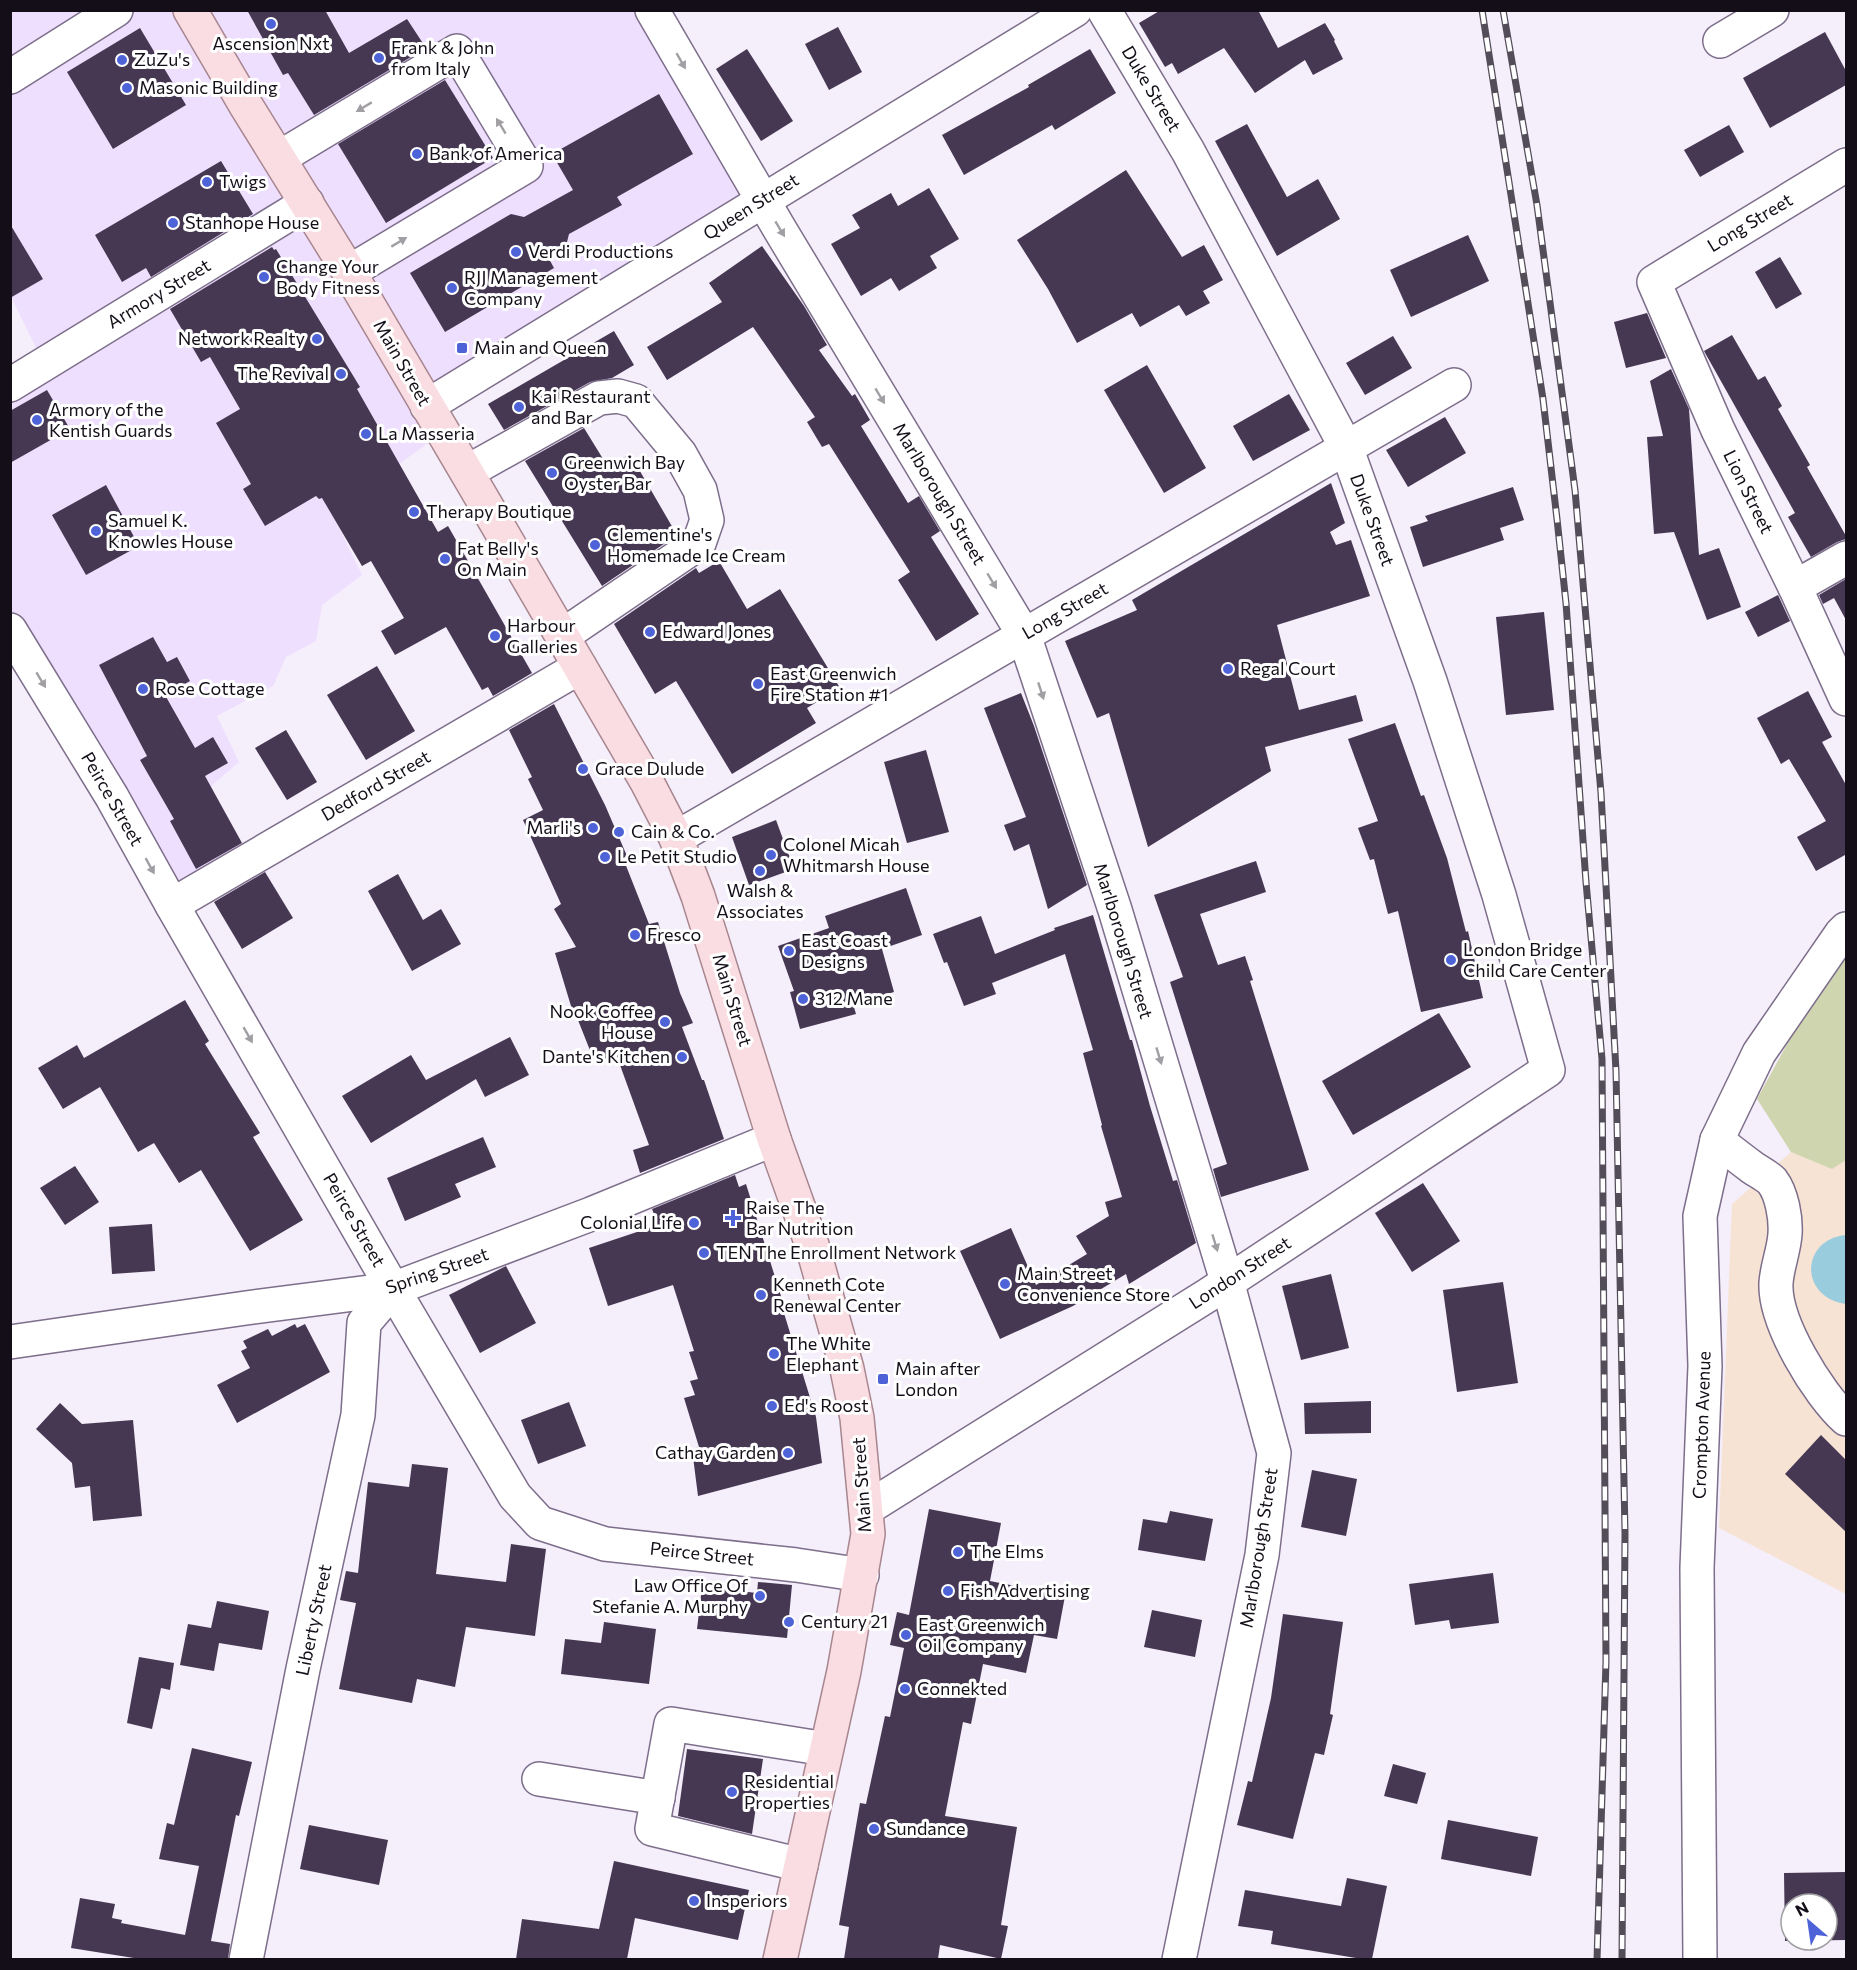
<svg xmlns="http://www.w3.org/2000/svg" width="1857" height="1970" font-family="Commissioner,sans-serif">
<rect width="100%" height="100%" fill="#f5eefb"/>
<polygon fill="#efdffe" points="11,11 649,11 758,195 435,411 439,435 332,513 362,575 322,605 316,641 286,657 273,686 217,716 239,762 210,787 247,857 171,902 11,633 10,393 48,372 12,299"/>
<polygon fill="#f7e3d4" points="1791,1152 1832,1168 1846,1160 1846,1594 1719,1528 1732,1204"/>
<polygon fill="#cfd5af" points="1846,957 1846,1160 1832,1169 1791,1152 1757,1099 1814,995"/>
<path fill="#9cd" d="M1846,1235V1304C1798,1297 1801,1239 1846,1235Z"/>
<g fill="#463852" fill-rule="evenodd">
<polygon points="247,10 325,10 349,53 407,19 426,48 314,115 288,73 283,75"/>
<polygon points="1161,10 1258,10 1278,48 1325,23 1335,40 1334,41 1343,59 1313,75 1305,60 1255,93 1224,48 1178,74 1172,63 1165,67 1139,23"/>
<polygon points="838,27 862,72 829,90 805,44"/>
<polygon points="140,28 186,105 113,149 67,72"/>
<polygon points="1825,32 1846,71 1846,85 1770,128 1743,78"/>
<polygon points="747,49 793,121 761,141 716,69"/>
<polygon points="1090,49 1116,93 1055,130 1052,125 964,175 942,135 1029,87 1028,85"/>
<polygon points="445,80 493,158 386,223 338,144"/>
<polygon points="659,94 693,154 617,197 622,205 569,234 566,246 548,257 554,268 445,332 410,273 511,214 524,217 573,190 552,154"/>
<polygon points="1247,124 1287,197 1318,179 1340,219 1277,256 1215,141"/>
<polygon points="1729,125 1744,152 1700,177 1684,150"/>
<polygon points="221,161 253,214 151,277 146,268 122,282 95,235"/>
<polygon points="1126,170 1182,257 1204,245 1223,280 1203,291 1210,303 1186,316 1179,305 1140,327 1132,313 1077,343 1048,289 1017,240"/>
<polygon points="929,188 959,239 930,256 937,268 899,291 891,278 861,296 831,244 860,228 852,215 891,193 898,206"/>
<polygon points="10,224 43,279 10,298"/>
<polygon points="1468,235 1489,281 1411,317 1390,270"/>
<polygon points="762,246 804,306 827,345 819,350 852,396 855,394 870,420 861,426 908,503 919,496 940,531 931,537 979,614 936,641 898,580 910,572 829,444 822,447 807,422 815,417 753,327 667,380 647,347 722,302 709,283"/>
<polygon points="272,247 274,250 276,249 360,387 357,389 438,532 448,526 532,673 493,696 488,687 482,690 446,627 395,655 381,631 404,618 371,561 362,566 322,498 319,499 316,496 265,526 243,489 251,484 216,423 240,409 210,357 201,362 170,309"/>
<polygon points="1780,257 1802,294 1776,309 1755,272"/>
<polygon points="1647,313 1666,358 1626,368 1614,322"/>
<polygon points="614,331 634,365 612,378 590,382 504,430 488,404"/>
<polygon points="1732,335 1758,380 1765,376 1782,406 1778,409 1810,465 1807,467 1846,536 1846,539 1837,542 1811,557 1788,517 1795,513 1704,351"/>
<polygon points="1393,336 1412,368 1365,395 1346,363"/>
<polygon points="1147,365 1206,468 1164,493 1104,390"/>
<polygon points="1671,369 1689,409 1699,555 1719,548 1741,607 1707,620 1674,532 1654,534 1647,437 1663,436 1650,381"/>
<polygon points="47,390 70,429 10,463 10,411"/>
<polygon points="1289,394 1310,430 1253,461 1233,426"/>
<polygon points="1445,417 1466,453 1408,487 1386,450"/>
<polygon points="584,428 608,467 630,454 677,535 602,586 525,461"/>
<polygon points="1331,483 1345,523 1330,532 1336,545 1351,540 1370,596 1277,625 1299,710 1356,695 1363,721 1265,747 1271,771 1148,847 1109,713 1097,718 1065,641 1137,610 1132,600"/>
<polygon points="106,485 139,546 86,575 52,515"/>
<polygon points="1513,487 1524,520 1500,528 1504,540 1423,567 1410,527 1428,521 1425,516"/>
<polygon points="719,561 747,609 780,589 840,688 807,708 816,723 732,774 676,681 655,694 614,624 696,568 699,573"/>
<polygon points="1846,579 1846,620 1834,598 1823,604 1819,595"/>
<polygon points="1778,595 1790,621 1758,637 1745,612"/>
<polygon points="1544,612 1554,710 1506,715 1496,617"/>
<polygon points="153,637 167,662 177,657 190,681 165,695 195,748 213,737 228,763 205,776 242,843 196,869 170,821 174,819 140,760 147,756 99,665"/>
<polygon points="377,666 415,731 366,760 327,695"/>
<polygon points="1808,691 1832,737 1822,742 1846,785 1846,857 1845,855 1816,871 1797,837 1826,821 1789,759 1781,764 1757,718"/>
<polygon points="1021,693 1034,726 1087,885 1048,909 1029,844 1014,851 1004,825 1026,817 984,708"/>
<polygon points="554,704 605,805 627,856 623,858 649,924 658,922 680,993 693,1023 682,1027 702,1080 704,1080 724,1139 640,1173 633,1150 649,1145 616,1054 595,1063 576,1015 574,1016 555,953 576,947 554,909 561,904 523,820 543,810 528,779 532,777 509,730"/>
<polygon points="1395,723 1421,796 1424,795 1447,858 1466,932 1468,931 1483,998 1421,1012 1398,911 1388,914 1374,859 1370,860 1358,828 1378,821 1348,739"/>
<polygon points="286,730 317,782 287,800 255,748"/>
<polygon points="926,750 949,832 907,843 884,762"/>
<polygon points="776,820 794,869 749,885 732,837"/>
<polygon points="1256,861 1266,892 1200,914 1218,965 1245,956 1253,980 1250,981 1309,1170 1221,1197 1213,1169 1227,1164 1170,982 1183,977 1154,895"/>
<polygon points="265,872 293,918 242,949 214,902"/>
<polygon points="398,874 423,920 441,909 461,944 412,971 368,891"/>
<polygon points="906,888 922,935 882,949 894,992 853,1004 856,1014 800,1029 790,992 794,991 778,946 829,928 825,916"/>
<polygon points="1093,915 1130,1040 1132,1040 1150,1106 1173,1181 1177,1180 1196,1243 1129,1284 1126,1274 1073,1306 1000,1339 960,1251 1011,1228 1036,1285 1087,1254 1076,1236 1109,1216 1105,1202 1122,1197 1101,1126 1102,1125 1083,1053 1093,1050 1065,954 992,983 996,994 964,1006 947,962 944,963 933,934 981,916 995,954 1055,930 1054,928"/>
<polygon points="185,1000 209,1041 205,1044 260,1133 253,1137 303,1220 250,1251 201,1170 179,1183 154,1143 138,1152 100,1087 63,1109 38,1068 77,1045 84,1058"/>
<polygon points="1439,1013 1471,1067 1353,1135 1322,1081"/>
<polygon points="510,1037 529,1075 485,1097 476,1079 371,1143 342,1096 411,1055 426,1080"/>
<polygon points="483,1137 496,1167 455,1184 461,1197 405,1221 387,1178"/>
<polygon points="75,1166 99,1202 65,1225 40,1188"/>
<polygon points="735,1175 739,1187 746,1184 785,1309 783,1310 816,1417 822,1463 698,1496 692,1449 699,1447 684,1398 695,1395 690,1381 698,1379 689,1352 694,1351 673,1285 608,1306 589,1248 655,1226 651,1215 654,1214 652,1209"/>
<polygon points="1423,1183 1460,1241 1412,1272 1375,1213"/>
<polygon points="152,1224 155,1271 112,1274 109,1227"/>
<polygon points="506,1266 536,1323 480,1353 449,1295"/>
<polygon points="1331,1274 1349,1348 1301,1360 1282,1286"/>
<polygon points="1503,1282 1518,1383 1457,1392 1443,1290"/>
<polygon points="295,1324 297,1328 305,1324 330,1372 237,1423 217,1385 250,1368 241,1351 247,1348 243,1341 268,1329 272,1336"/>
<polygon points="1371,1401 1371,1433 1305,1434 1304,1403"/>
<polygon points="569,1402 586,1446 538,1464 521,1420"/>
<polygon points="60,1403 82,1424 133,1420 142,1516 93,1521 90,1486 75,1488 72,1463 36,1429"/>
<polygon points="1821,1435 1846,1460 1846,1532 1785,1474"/>
<polygon points="412,1464 448,1468 436,1574 506,1582 511,1544 546,1549 535,1636 466,1627 455,1687 417,1679 412,1703 339,1689 356,1603 340,1600 346,1571 358,1573 368,1482 409,1487"/>
<polygon points="1312,1470 1357,1479 1346,1536 1301,1527"/>
<polygon points="929,1509 1001,1523 990,1581 1065,1596 1057,1639 1034,1635 1026,1673 983,1664 971,1724 963,1722 945,1816 1017,1827 1001,1925 1008,1926 1001,1959 940,1945 938,1959 844,1959 849,1927 839,1925 860,1803 866,1804 885,1716 890,1717 904,1648 890,1645 897,1612 909,1615"/>
<polygon points="1170,1511 1213,1519 1205,1561 1138,1550 1143,1519 1167,1523"/>
<polygon points="1493,1573 1499,1623 1451,1629 1449,1620 1415,1625 1409,1584"/>
<polygon points="758,1582 792,1585 787,1638 697,1629 702,1587 757,1593"/>
<polygon points="217,1601 269,1611 262,1650 219,1643 214,1671 180,1665 188,1624 211,1628"/>
<polygon points="1152,1610 1202,1620 1195,1657 1144,1647"/>
<polygon points="1283,1614 1343,1622 1330,1714 1333,1715 1324,1755 1315,1753 1293,1839 1237,1825 1248,1781 1252,1782 1271,1698"/>
<polygon points="604,1622 656,1629 649,1684 561,1674 565,1639 601,1643"/>
<polygon points="139,1657 174,1663 170,1690 161,1688 152,1729 127,1723"/>
<polygon points="192,1748 252,1762 239,1816 236,1815 211,1941 230,1944 228,1959 140,1959 71,1948 80,1898 115,1904 112,1918 122,1920 121,1923 185,1935 199,1866 159,1859 167,1823 174,1825"/>
<polygon points="687,1749 763,1759 752,1834 678,1816"/>
<polygon points="1393,1764 1426,1773 1417,1804 1384,1796"/>
<polygon points="1448,1820 1538,1837 1531,1876 1441,1859"/>
<polygon points="309,1825 388,1840 379,1885 300,1869"/>
<polygon points="614,1861 749,1890 738,1940 635,1918 627,1959 516,1959 522,1919 599,1929"/>
<path d="M1846,1872V1940L1785,1941L1784,1873ZM1791,1904H1827V1940H1791Z"/>
<polygon points="1347,1878 1387,1886 1372,1959 1362,1959 1271,1944 1273,1931 1238,1926 1245,1890 1341,1906"/>
</g>
<g fill="none" stroke-linecap="round" stroke-linejoin="round">
<defs>
<g id="minor">
<polyline points="652,10 779,228 1024,635 1115,910 1227,1281 1274,1453 1262,1555 1179,1960"/>
<polyline points="1720,41 1772,10"/>
<polyline points="10,77 116,10"/>
<polyline points="279,158 457,51 526,166 349,272"/>
<polyline points="1846,165 1654,282 1718,430 1795,587 1846,699"/>
<polyline points="10,385 307,203"/>
<polyline points="427,406 1075,10"/>
<polyline points="467,472 599,398 618,396 636,401 680,454 700,490 707,520 699,543 562,636"/>
<polyline points="1795,587 1846,558"/>
<polyline points="10,630 112,797 172,905 393,1289 515,1496 540,1523 605,1544 796,1565 862,1575"/>
<polyline points="676,838 1454,385"/>
<polyline points="172,905 580,667"/>
<path d="M1717,1140C1729,1150 1741,1159 1753,1168C1759,1172 1767,1176 1772,1181C1782,1194 1786,1218 1785,1234C1784,1250 1777,1267 1776,1283C1774,1322 1818,1394 1846,1419"/>
<polyline points="10,1342 246,1308 393,1289 591,1214 774,1139"/>
<polyline points="866,1509 1208,1295 1548,1070 1499,895 1430,681 1346,447 1188,151 1104,10"/>
<polyline points="539,1779 658,1798"/>
<polyline points="801,1865 652,1829 671,1724 826,1749"/>
<polyline points="246,1960 303,1669 358,1415 364,1323 393,1289"/>
<polyline points="1700,1960 1697,1568 1705,1366 1700,1216 1717,1140 1759,1053 1841,934 1846,929"/>
</g>
<polyline id="major" points="190,10 245,104 349,272 480,495 647,782 676,838 698,896 774,1139 812,1245 847,1369 857,1418 868,1534 844,1671 780,1960"/>
</defs>
<use href="#minor" stroke="#7d6e8b" stroke-width="36"/>
<use href="#major" stroke="#a7868f" stroke-width="36"/>
<use href="#minor" stroke="#fff" stroke-width="33"/>
<use href="#major" stroke="#fadde2" stroke-width="33"/>
<defs>
<g id="rail">
<polyline points="1482,10 1543,399 1557,519 1566,603 1586,882 1602,1059 1606,1661 1597,1960"/>
<polyline points="1503,10 1537,205 1575,490 1601,793 1616,1071 1625,1533 1622,1960"/>
</g>
</defs>
<use href="#rail" stroke="#534d59" stroke-width="7"/>
<use href="#rail" stroke="#fefffe" stroke-width="4.5" stroke-dasharray="14" stroke-linecap="butt"/>
</g>
<defs><path id="oneway-solid" d="M-6-.8H1V-3.2L6.5 0L1 3.2V.8H-6Z" transform="scale(1.5)"/></defs>
<g fill="#a19fa3">
<use href="#oneway-solid" transform="translate(681 61) rotate(60)"/>
<use href="#oneway-solid" transform="translate(364 107) rotate(149)"/>
<use href="#oneway-solid" transform="translate(501 126) rotate(-121)"/>
<use href="#oneway-solid" transform="translate(780 229) rotate(59)"/>
<use href="#oneway-solid" transform="translate(399 242) rotate(-31)"/>
<use href="#oneway-solid" transform="translate(880 396) rotate(59)"/>
<use href="#oneway-solid" transform="translate(992 581) rotate(59)"/>
<use href="#oneway-solid" transform="translate(41 680) rotate(59)"/>
<use href="#oneway-solid" transform="translate(1041 691) rotate(72)"/>
<use href="#oneway-solid" transform="translate(150 866) rotate(61)"/>
<use href="#oneway-solid" transform="translate(248 1035) rotate(60)"/>
<use href="#oneway-solid" transform="translate(1159 1056) rotate(73)"/>
<use href="#oneway-solid" transform="translate(1215 1243) rotate(73)"/>
</g>
<g fill="#4f63d8" stroke="#fefffe" stroke-width="2">
<circle cx="271" cy="24" r="6"/>
<circle cx="379" cy="58" r="6"/>
<circle cx="122" cy="60" r="6"/>
<circle cx="127" cy="88" r="6"/>
<circle cx="417" cy="154" r="6"/>
<circle cx="207" cy="182" r="6"/>
<circle cx="173" cy="223" r="6"/>
<circle cx="516" cy="252" r="6"/>
<circle cx="264" cy="277" r="6"/>
<circle cx="452" cy="288" r="6"/>
<circle cx="317" cy="339" r="6"/>
<rect x="456" y="342" width="12" height="12" rx="3"/>
<circle cx="341" cy="374" r="6"/>
<circle cx="519" cy="407" r="6"/>
<circle cx="37" cy="420" r="6"/>
<circle cx="366" cy="434" r="6"/>
<circle cx="552" cy="473" r="6"/>
<circle cx="414" cy="512" r="6"/>
<circle cx="96" cy="531" r="6"/>
<circle cx="595" cy="545" r="6"/>
<circle cx="445" cy="559" r="6"/>
<circle cx="650" cy="632" r="6"/>
<circle cx="495" cy="636" r="6"/>
<circle cx="1228" cy="669" r="6"/>
<circle cx="758" cy="684" r="6"/>
<circle cx="143" cy="689" r="6"/>
<circle cx="583" cy="769" r="6"/>
<circle cx="593" cy="828" r="6"/>
<circle cx="619" cy="832" r="6"/>
<circle cx="771" cy="855" r="6"/>
<circle cx="605" cy="857" r="6"/>
<circle cx="760" cy="871" r="6"/>
<circle cx="635" cy="935" r="6"/>
<circle cx="789" cy="951" r="6"/>
<circle cx="1451" cy="960" r="6"/>
<circle cx="803" cy="999" r="6"/>
<circle cx="665" cy="1022" r="6"/>
<circle cx="682" cy="1057" r="6"/>
<path d="M730 1209h6v6h6v6h-6v6h-6v-6h-6v-6h6z"/>
<circle cx="694" cy="1223" r="6"/>
<circle cx="704" cy="1253" r="6"/>
<circle cx="1005" cy="1284" r="6"/>
<circle cx="761" cy="1295" r="6"/>
<circle cx="774" cy="1354" r="6"/>
<rect x="877" y="1373" width="12" height="12" rx="3"/>
<circle cx="772" cy="1406" r="6"/>
<circle cx="788" cy="1453" r="6"/>
<circle cx="958" cy="1552" r="6"/>
<circle cx="948" cy="1591" r="6"/>
<circle cx="760" cy="1596" r="6"/>
<circle cx="789" cy="1622" r="6"/>
<circle cx="906" cy="1635" r="6"/>
<circle cx="905" cy="1689" r="6"/>
<circle cx="732" cy="1792" r="6"/>
<circle cx="874" cy="1829" r="6"/>
<circle cx="694" cy="1901" r="6"/>
</g>
<g text-anchor="middle" stroke-width="6" stroke-linejoin="round" paint-order="stroke">
<g font-size="18" fill="#140e19" stroke="#fefffe" text-anchor="start">
<text x="271" y="50" text-anchor="middle">Ascension Nxt</text>
<text x="391" y="54">Frank &amp; John<tspan x="391" dy="21">from Italy</tspan></text>
<text x="134" y="66">ZuZu's</text>
<text x="139" y="94">Masonic Building</text>
<text x="429" y="160">Bank of America</text>
<text x="219" y="188">Twigs</text>
<text x="185" y="229">Stanhope House</text>
<text x="528" y="258">Verdi Productions</text>
<text x="276" y="273">Change Your<tspan x="276" dy="21">Body Fitness</tspan></text>
<text x="464" y="284">RJJ Management<tspan x="464" dy="21">Company</tspan></text>
<text x="305" y="345" text-anchor="end">Network Realty</text>
<text x="474" y="354">Main and Queen</text>
<text x="329" y="380" text-anchor="end">The Revival</text>
<text x="531" y="403">Kai Restaurant<tspan x="531" dy="21">and Bar</tspan></text>
<text x="49" y="416">Armory of the<tspan x="49" dy="21">Kentish Guards</tspan></text>
<text x="378" y="440">La Masseria</text>
<text x="564" y="469">Greenwich Bay<tspan x="564" dy="21">Oyster Bar</tspan></text>
<text x="426" y="518">Therapy Boutique</text>
<text x="108" y="527">Samuel K.<tspan x="108" dy="21">Knowles House</tspan></text>
<text x="607" y="541">Clementine's<tspan x="607" dy="21">Homemade Ice Cream</tspan></text>
<text x="457" y="555">Fat Belly's<tspan x="457" dy="21">On Main</tspan></text>
<text x="507" y="632">Harbour<tspan x="507" dy="21">Galleries</tspan></text>
<text x="662" y="638">Edward Jones</text>
<text x="1240" y="675">Regal Court</text>
<text x="770" y="680">East Greenwich<tspan x="770" dy="21">Fire Station #1</tspan></text>
<text x="155" y="695">Rose Cottage</text>
<text x="595" y="775">Grace Dulude</text>
<text x="581" y="834" text-anchor="end">Marli's</text>
<text x="631" y="838">Cain &amp; Co.</text>
<text x="783" y="851">Colonel Micah<tspan x="783" dy="21">Whitmarsh House</tspan></text>
<text x="617" y="863">Le Petit Studio</text>
<text x="760" y="897" text-anchor="middle">Walsh &amp;<tspan x="760" dy="21">Associates</tspan></text>
<text x="647" y="941">Fresco</text>
<text x="801" y="947">East Coast<tspan x="801" dy="21">Designs</tspan></text>
<text x="1463" y="956">London Bridge<tspan x="1463" dy="21">Child Care Center</tspan></text>
<text x="815" y="1005">312 Mane</text>
<text x="653" y="1018" text-anchor="end">Nook Coffee<tspan x="653" dy="21">House</tspan></text>
<text x="670" y="1063" text-anchor="end">Dante's Kitchen</text>
<text x="746" y="1214">Raise The<tspan x="746" dy="21">Bar Nutrition</tspan></text>
<text x="682" y="1229" text-anchor="end">Colonial Life</text>
<text x="716" y="1259">TEN The Enrollment Network</text>
<text x="1017" y="1280">Main Street<tspan x="1017" dy="21">Convenience Store</tspan></text>
<text x="773" y="1291">Kenneth Cote<tspan x="773" dy="21">Renewal Center</tspan></text>
<text x="786" y="1350">The White<tspan x="786" dy="21">Elephant</tspan></text>
<text x="895" y="1375">Main after<tspan x="895" dy="21">London</tspan></text>
<text x="784" y="1412">Ed's Roost</text>
<text x="776" y="1459" text-anchor="end">Cathay Garden</text>
<text x="970" y="1558">The Elms</text>
<text x="748" y="1592" text-anchor="end">Law Office Of<tspan x="748" dy="21">Stefanie A. Murphy</tspan></text>
<text x="960" y="1597">Fish Advertising</text>
<text x="801" y="1628">Century 21</text>
<text x="918" y="1631">East Greenwich<tspan x="918" dy="21">Oil Company</tspan></text>
<text x="917" y="1695">Connekted</text>
<text x="744" y="1788">Residential<tspan x="744" dy="21">Properties</tspan></text>
<text x="886" y="1835">Sundance</text>
<text x="706" y="1907">Insperiors</text>
</g>
<g font-size="18" fill="#140e19" stroke="#fefffe">
<text transform="translate(1151 89) rotate(59)" y="6">Duke Street</text>
<text transform="translate(751 207) rotate(-32)" y="6">Queen Street</text>
<text transform="translate(1750 223) rotate(-31)" y="6">Long Street</text>
<text transform="translate(159 294) rotate(-31)" y="6">Armory Street</text>
<text transform="translate(402 363) rotate(60)" y="6">Main Street</text>
<text transform="translate(1748 492) rotate(64)" y="6">Lion Street</text>
<text transform="translate(939 494) rotate(59)" y="6">Marlborough Street</text>
<text transform="translate(1372 520) rotate(70)" y="6">Duke Street</text>
<text transform="translate(1065 611) rotate(-30)" y="6">Long Street</text>
<text transform="translate(376 786) rotate(-30)" y="6">Dedford Street</text>
<text transform="translate(112 799) rotate(60)" y="6">Peirce Street</text>
<text transform="translate(1123 941) rotate(73)" y="6">Marlborough Street</text>
<text transform="translate(732 1000) rotate(73)" y="6">Main Street</text>
<text transform="translate(354 1220) rotate(60)" y="6">Peirce Street</text>
<text transform="translate(437 1271) rotate(-19)" y="6">Spring Street</text>
<text transform="translate(1240 1273) rotate(-33)" y="6">London Street</text>
<text transform="translate(1702 1425) rotate(-88)" y="6">Crompton Avenue</text>
<text transform="translate(862 1485) rotate(-94)" y="6">Main Street</text>
<text transform="translate(1259 1548) rotate(-81)" y="6">Marlborough Street</text>
<text transform="translate(702 1554) rotate(6)" y="6">Peirce Street</text>
<text transform="translate(314 1620) rotate(-78)" y="6">Liberty Street</text>
</g>
</g>
<rect width="1857" height="1970" fill="none" stroke="#140e19" stroke-width="24"/>
<g transform="translate(1809 1922) rotate(331)"><circle r="28" fill="#fefffe" stroke="#a09fa2" stroke-width="1.5"/>
<path d="M0-4.5L10 22L0 15L-10 22Z" fill="#4f63d8"/>
<text y="-9" font-size="16" font-weight="bold" text-anchor="middle" fill="#140e19">N</text>
</g>
</svg>
